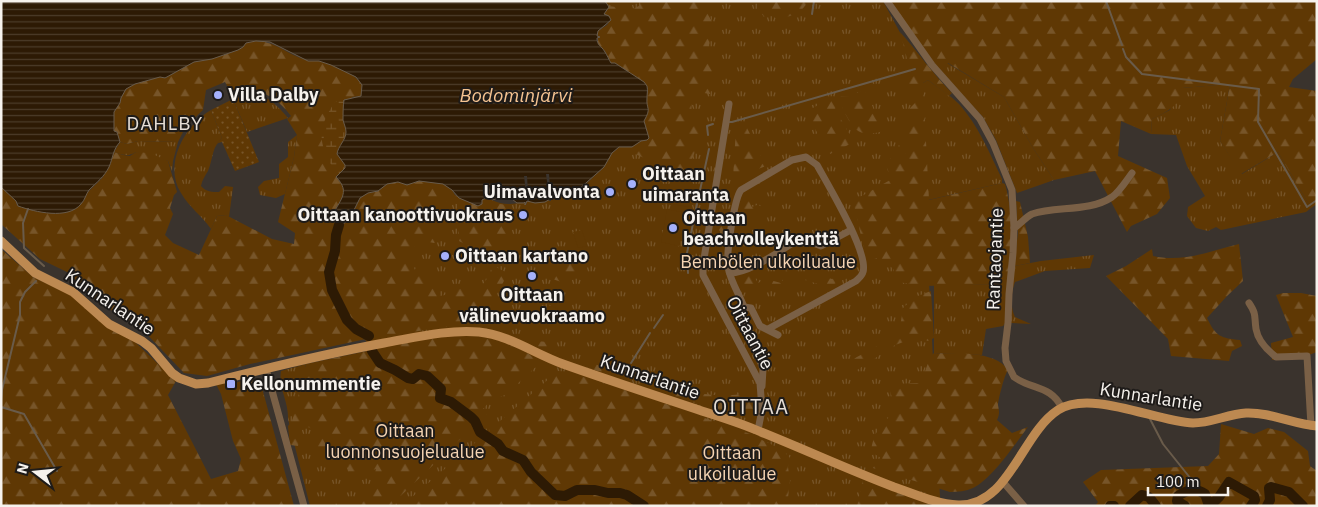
<svg xmlns="http://www.w3.org/2000/svg" width="1318" height="507" font-family="'IBM Plex Sans',sans-serif">
<defs>
<pattern id="grass-tufts" width="24" height="20" patternUnits="userSpaceOnUse" patternTransform="scale(1.25)"><rect width="24" height="20" fill="#5f3804"/><path d="M3 7l-1-3M5 7V3M7 7l1-3M15 17l-1-3M17 17v-4M19 17l1-3" fill="none" stroke="#775529"/></pattern>
<pattern id="forest-firs" width="22" height="20" patternUnits="userSpaceOnUse" patternTransform="scale(1.25)"><rect width="22" height="20" fill="#5f3804"/><path d="M5 1l3.5 6h-7zM16 11l3.5 6h-7z" fill="#775529"/></pattern>
<pattern id="wetland-marsh" width="20" height="14" patternUnits="userSpaceOnUse" patternTransform="scale(1.25)"><rect width="20" height="14" fill="#5f3804"/><path d="M1 5h8M5 5V1M11 12h8M15 12V8" fill="none" stroke="#775529"/></pattern>
<pattern id="garden-dots" width="8" height="8" patternUnits="userSpaceOnUse" patternTransform="scale(1.25)"><rect width="8" height="8" fill="#5f3804"/><path d="M2 2h.1M6 6h.1" fill="none" stroke="#775529" stroke-width="1.8" stroke-linecap="round"/></pattern>
<pattern id="water-rules" width="6" height="5" patternUnits="userSpaceOnUse" patternTransform="scale(1.25)"><rect width="6" height="5" fill="#2d1a04"/><path d="M0 2.5h6" fill="none" stroke="#4c3c29"/></pattern>
</defs>
<rect width="100%" height="100%" fill="#3a332d"/>
<g fill="url(#grass-tufts)">
<path d="M600,1H883L918,66L940,497L943,506H310L288,419C289,403 278,387 281,371L306,364L305,367L374,352L339,304L360,198L484,196L487,184L492,200C502,205 514,205 525,201L527,204V201L545,202L559,194L574,192L587,183L604,167L612,153L619,147L630,73Z"/>
<polygon points="947,63 1004,97 1033,148 1054,180 1017,193 996,140 983,117 941,73"/>
<path d="M928,80C938,88 950,95 959,104C978,125 990,154 1002,179V183L928,200L922,85L923,83Z"/>
<polygon points="1230,84 1220,141 1242,174 1278,152 1311,208 1306,212 1221,230 1216,227 1208,231 1196,228 1187,216 1188,207 1205,196 1187,166 1176,135 1151,134 1152,119 1170,110 1182,88"/>
<path d="M248,94C266,93 277,105 288,118L247,132L233,99Z"/>
<path d="M211,110L222,138C212,146 213,159 208,171C205,176 202,180 201,186C206,192 212,192 219,192L225,186L233,187L229,217L226,215L217,216L211,229C202,216 189,207 181,193C163,164 185,125 211,110Z"/>
<polygon points="297,135 294,157 285,194 276,198 260,195 258,187 264,181 279,178 279,164 288,157 288,142"/>
<path d="M138,141L178,142L173,161L172,171L168,161L136,152C128,157 123,155 114,152L120,142L127,144Z"/>
<path d="M1094,255L1090,268L1045,271L1015,282C1011,292 1010,307 1015,317L1031,324L1011,323L1010,298L1014,266L1041,261Z"/>
<polygon points="1007,284 1006,322 1003,326 986,329 982,355 934,353 934,285"/>
</g>
<g fill="url(#forest-firs)">
<path d="M639,1H700L714,24L707,54L709,61L718,62L710,94L692,91L691,93L692,122H703C703,133 691,163 686,173L677,175L660,165L619,147L647,140C647,124 642,110 648,94L625,72L615,64L611,63L605,51L598,46V31L607,25L611,19L609,16L604,13L608,10V6L632,9L639,6Z"/>
<polygon points="758,1 809,1 799,13 778,20 772,15 764,17 757,7"/>
<path d="M890,1H1317V59L1293,79L1289,87L1317,91V204L1311,208L1278,152L1241,174L1220,141L1230,84L1182,88C1180,106 1167,112 1152,119L1151,134L1121,121L1118,156L1167,178L1170,198L1157,214L1131,226L1127,232L1095,171L1054,180L1033,148L1004,97L948,63L941,73Z"/>
<path d="M900,32C918,52 933,74 952,93L949,96L928,80L923,83L929,200L1002,183L1005,184C1014,216 1012,251 1007,284L923,286L892,281L894,269L876,258L867,262L853,201L892,179L886,166L899,145L904,154L909,152L900,131L908,121L909,109L915,103V94L909,85L903,86L895,81V74L910,70Z"/>
<path d="M252,41C274,40 284,52 303,59C308,61 313,60 318,61C333,63 354,72 362,85L361,96L352,97L345,165L336,177C352,195 338,199 332,217L336,224L341,226L350,219L360,198L368,193L378,191L387,184L398,182L407,185L419,181L443,184L452,190L455,195L476,205L481,202L509,205L508,236L510,250L504,256L487,255L459,241V216L457,204L439,199L431,205L440,240L434,243L419,240L409,256L415,270L433,274L440,296L450,294L454,289C479,286 483,292 492,267L498,268L505,272V279L491,305L486,324L451,326L366,339L250,364L207,376L184,373L140,327L99,303L67,272L40,259L1,224V187L16,201L17,205L44,213L67,212L76,208L88,192L103,177L114,152L123,155L130,156L136,152L150,153L168,161L177,192L174,195L170,208L173,214L165,235L173,243L199,255L217,216L226,215L272,239L294,244L295,233L278,222L294,157L297,135L287,119L291,116C275,95 258,86 233,97L225,82L206,90L203,110L186,126L178,142L138,141L127,144L120,142L117,132L114,131C115,120 110,111 120,103C122,83 144,81 160,77L165,78L194,62L212,59L238,50L243,47L246,43Z"/>
<path d="M864,89C872,103 876,117 883,131C854,140 851,124 840,103L835,109L854,142L830,154L805,112L830,99L831,101L837,96L850,97Z"/>
<polygon points="745,124 766,166 733,179 736,128"/>
<polygon points="743,192 747,192 747,197 752,207 757,205 761,206 760,210 754,215 774,249 769,252 749,215 743,218 742,227 734,227 737,208"/>
<polygon points="1016,201 1020,202 1028,237 1030,263 1014,266 1018,233"/>
<polygon points="724,212 731,217 726,257 722,256 720,231 715,227"/>
<polygon points="733,233 743,234 745,239 738,240 738,243 736,247 741,249 749,263 755,260 757,262 736,271 731,270 730,266"/>
<path d="M1239,244L1243,281L1227,296L1207,318C1216,337 1221,338 1240,340L1242,346L1232,351L1229,361L1171,356L1168,339L1106,276L1126,266L1152,249L1153,256C1182,263 1211,251 1239,244Z"/>
<path d="M1,249L33,277L71,295L134,341L176,381L168,395L211,479L238,471L241,459L233,441L221,394L216,384L227,383L228,385C238,383 253,375 261,384L294,506H1Z"/>
<polygon points="778,255 792,280 792,287 781,291 762,287 742,293 734,276 750,270 758,283 766,279 781,283 785,276 772,259"/>
<path d="M582,257L578,273L564,283L547,277C552,261 567,259 582,257Z"/>
<polygon points="849,272 852,273 849,277 828,287 805,280 813,273 832,279"/>
<polygon points="931,291 934,338 928,341 918,337 895,345 857,370 846,363 899,334 903,308 915,297"/>
<polygon points="1283,293 1301,293 1317,296 1317,352 1303,357 1272,360 1271,343 1293,337 1276,295"/>
<path d="M470,334C492,340 525,344 539,364L505,395L492,399L482,410L487,414L390,506H351L369,497L376,469L351,477L345,460L316,446L315,430L303,425L298,446L290,445L288,426L292,421L306,364L414,341Z"/>
<polygon points="517,339 547,342 559,348 552,356"/>
<path d="M934,353C955,354 995,350 1008,370C1005,373 998,400 998,405C999,411 1000,413 997,420L1012,433L1028,427C1015,444 992,479 973,488C966,491 958,492 950,492L873,468L875,465L888,462L871,452C873,432 882,424 896,410L889,388L895,384L921,383L930,357Z"/>
<polygon points="586,361 621,373 623,376 618,378 586,367 584,365"/>
<path d="M558,371L577,375L634,393L753,435C765,443 781,446 790,458L788,467L790,481L787,506H402Z"/>
<path d="M666,380C670,382 673,385 676,387C690,393 724,398 739,394V390L751,387C758,395 755,408 752,418L751,419L733,414L721,412L668,394Z"/>
<polygon points="1221,424 1254,434 1268,428 1284,432 1308,451 1310,466 1317,471 1317,506 1095,506 1098,502 1083,482 1101,470 1208,466 1219,454"/>
<polygon points="863,479 938,506 857,506"/>
</g>
<path fill="url(#wetland-marsh)" d="M361,96L344,203L332,217C338,201 352,193 336,177L337,174C319,146 315,131 335,102Z"/>
<polygon fill="url(#garden-dots)" points="233,99 259,162 235,171 222,142 218,143 213,150 218,142 222,138 211,110"/>
<g fill="#5f3804">
<polygon points="670,192 691,197 689,207 667,203"/>
<polygon points="667,209 686,213 679,246 661,242"/>
<polygon points="582,230 587,246 578,248 573,232"/>
<polygon points="548,305 558,309 551,327 541,323"/>
</g>
<path fill="url(#water-rules)" stroke="#695b4a" d="M1,1H605L609,7L604,14L609,16L611,20L598,31L597,36L600,37L597,38C597,46 601,45 605,52C607,55 609,60 611,63H615L644,82L647,86C648,91 647,93 647,98C646,110 652,107 644,121L649,138L647,140L641,141L632,147H619L612,153L604,167L578,190L559,194L545,202L535,203L527,201L525,205V202L524,203H517L507,195L492,200L488,184H486V198L482,200V204L478,206L459,198L452,190L443,184L419,181L407,185L398,182L387,184L378,191L368,193L360,198L350,218L341,226L336,224L332,217C338,201 352,193 336,177L345,168V165L337,154C338,146 346,140 346,132C346,128 344,124 343,120C343,114 343,106 344,100L361,96L362,85L356,77L331,65L319,61H308L270,42L256,41L246,43L243,47L238,50L212,59L194,62L165,78L160,77L135,84L126,89L121,98L120,103L114,112V131L117,132L120,142C113,149 113,158 109,167C104,177 97,182 89,190C86,194 85,200 81,204C68,220 35,212 18,206L16,201L1,187Z"/>
<polygon fill="#3a332d" points="546,174 549,174 551,201 549,201 548,192 529,194 529,201 527,201 524,176 527,176 528,191 548,189"/>
<g fill="none" stroke-linecap="round" stroke-linejoin="round">
<g stroke="#695b4a" stroke-width="2">
<polyline points="1106,1 1122,45"/>
<polyline points="812,14 814,1"/>
<polyline points="1123,49 1126,57 1142,74 1259,89 1258,122 1307,207 1317,200"/>
<polyline points="729,122 732,122 915,69"/>
<polyline points="708,135 707,126 713,124"/>
<polyline points="699,195 709,149"/>
<polyline points="28,209 23,223 24,248 44,266"/>
<polyline points="688,273 687,253 697,204"/>
<polyline points="654,328 663,315"/>
<polyline points="631,363 650,333"/>
<polyline points="626,371 629,366"/>
<polyline points="1,401 2,390 20,315 20,302 25,292 36,281"/>
<polyline points="1,407 24,414 57,471"/>
<polyline points="1150,419 1163,444 1191,479 1189,491"/>
</g>
<g stroke="#2d1a04" stroke-width="10">
<polyline points="339,225 336,235 335,251 329,272 332,290 347,320 356,329 369,336"/>
<polyline points="372,351 380,363 395,370 408,378 413,379 419,374 427,376 441,389 440,398 451,402 471,417 475,421 480,432 498,444 503,451 523,460 531,472 555,495 565,496 577,490 595,490 608,493 620,493 627,495 644,506"/>
<polyline points="1110,506 1114,506"/>
<polyline points="1130,506 1142,495 1149,497 1156,506"/>
<path d="M1185,506L1177,501L1178,496C1186,490 1196,488 1205,494L1208,503L1212,504L1219,497L1229,482L1254,496L1255,500L1251,506"/>
<polyline points="1267,506 1270,500 1269,488 1271,487 1289,492 1303,506"/>
</g>
<g stroke="#7a6046" stroke-width="7">
<path d="M887,1L932,65L980,119L993,143L1012,190L1014,228L1013,253L1009,294L1008,323L1005,348L1006,361L1014,377C1032,390 1051,385 1062,408"/>
<polyline points="729,104 703,265 703,275 760,383 762,410 758,430"/>
<path d="M1014,228C1020,224 1026,217 1032,214C1056,206 1090,212 1112,197C1120,191 1126,181 1132,173"/>
<path d="M730,273C751,273 780,250 798,240H806L821,246L851,230"/>
<path d="M1249,303C1257,315 1254,316 1256,329C1258,341 1267,350 1276,357L1307,356L1311,426"/>
<path d="M744,307C739,294 730,280 728,267C726,255 734,199 741,190L792,160L806,157L817,165C828,185 869,253 863,272C862,276 859,278 856,281L768,329"/>
<polyline points="266,369 304,506"/>
<polyline points="762,386 763,369 761,363 738,311 744,307 751,308 760,326 778,335"/>
<polyline points="1003,482 1024,506"/>
</g>
<path stroke="#bd8951" stroke-width="9" d="M1,241L35,273L73,292L109,324L142,341L151,348L172,373L179,378L196,384L208,383C267,368 325,354 384,343C413,338 449,329 479,332C509,335 535,354 563,364C608,380 654,395 699,410C720,417 741,423 761,432C806,450 849,470 894,487C915,494 936,504 958,505C1009,507 1021,434 1058,410C1091,389 1157,422 1193,423C1211,423 1228,414 1246,413C1270,412 1293,424 1317,426"/>
</g>
<g fill="#a5b1fc" stroke="#1e1b19" stroke-width="2">
<circle cx="218" cy="95" r="5"/>
<circle cx="632" cy="184" r="5"/>
<circle cx="610" cy="192" r="5"/>
<circle cx="523" cy="215" r="5"/>
<circle cx="673" cy="228" r="5"/>
<circle cx="445" cy="256" r="5"/>
<circle cx="532" cy="276" r="5"/>
<rect x="226" y="379" width="10" height="10" rx="2.5"/>
</g>
<g text-anchor="middle" stroke-width="4" stroke-linejoin="round" paint-order="stroke">
<g font-size="18" font-weight="bold" fill="#f6f2ed" stroke="#1e1b19" text-anchor="start">
<text x="228" y="101">Villa Dalby</text>
<text x="642" y="180">Oittaan<tspan x="642" dy="21">uimaranta</tspan></text>
<text x="600" y="198" text-anchor="end">Uimavalvonta</text>
<text x="513" y="221" text-anchor="end">Oittaan kanoottivuokraus</text>
<text x="683" y="224">Oittaan<tspan x="683" dy="21">beachvolleykenttä</tspan></text>
<text x="455" y="262">Oittaan kartano</text>
<text x="532" y="301" text-anchor="middle">Oittaan<tspan x="532" dy="21">välinevuokraamo</tspan></text>
<text x="241" y="390">Kellonummentie</text>
</g>
<g font-size="18" fill="#f6f2ed" stroke="#1e1b19">
<text transform="translate(995 259) rotate(-88)" y="6">Rantaojantie</text>
<text transform="translate(110 302) rotate(34)" y="6">Kunnarlantie</text>
<text transform="translate(750 333) rotate(62)" y="6">Oittaantie</text>
<text transform="translate(650 377) rotate(19)" y="6">Kunnarlantie</text>
<text transform="translate(1151 397) rotate(9)" y="6">Kunnarlantie</text>
</g>
<g font-size="18" fill="#f5d4b3" stroke="#1e1b19">
<text x="768" y="268">Bembölen ulkoilualue</text>
<text x="405" y="437">Oittaan<tspan x="405" dy="21">luonnonsuojelualue</tspan></text>
<text x="732" y="459">Oittaan<tspan x="732" dy="21">ulkoilualue</tspan></text>
</g>
<g font-size="19" font-style="italic" fill="#f5c391" stroke="#1e1b19">
<text x="516" y="102">Bodominjärvi</text>
</g>
<g font-size="19" letter-spacing="1" fill="#e6ded6" stroke="#1e1b19">
<text x="165" y="130">DAHLBY</text>
</g>
<g font-size="20" letter-spacing="1" fill="#e6ded6" stroke="#1e1b19">
<text x="751" y="414">OITTAA</text>
</g>
</g>
<rect width="1318" height="507" fill="none" stroke="#f6f2ed" stroke-width="5"/>
<g transform="translate(35 472) rotate(286)" stroke="#1e1b19" stroke-width="4" paint-order="stroke">
<path d="M0-4L9 19L0 12L-9 19Z" fill="#f6f2ed"/>
<text y="-8" font-size="14" font-weight="bold" text-anchor="middle" fill="#f6f2ed">N</text>
</g>
<path d="M1148 487v8h80v-8" fill="none" stroke="#f6f2ed" stroke-width="2.5"/>
<text x="1156" y="487" font-size="15" fill="#f6f2ed" stroke="#1e1b19" stroke-width="4" paint-order="stroke">100 m</text>
</svg>
